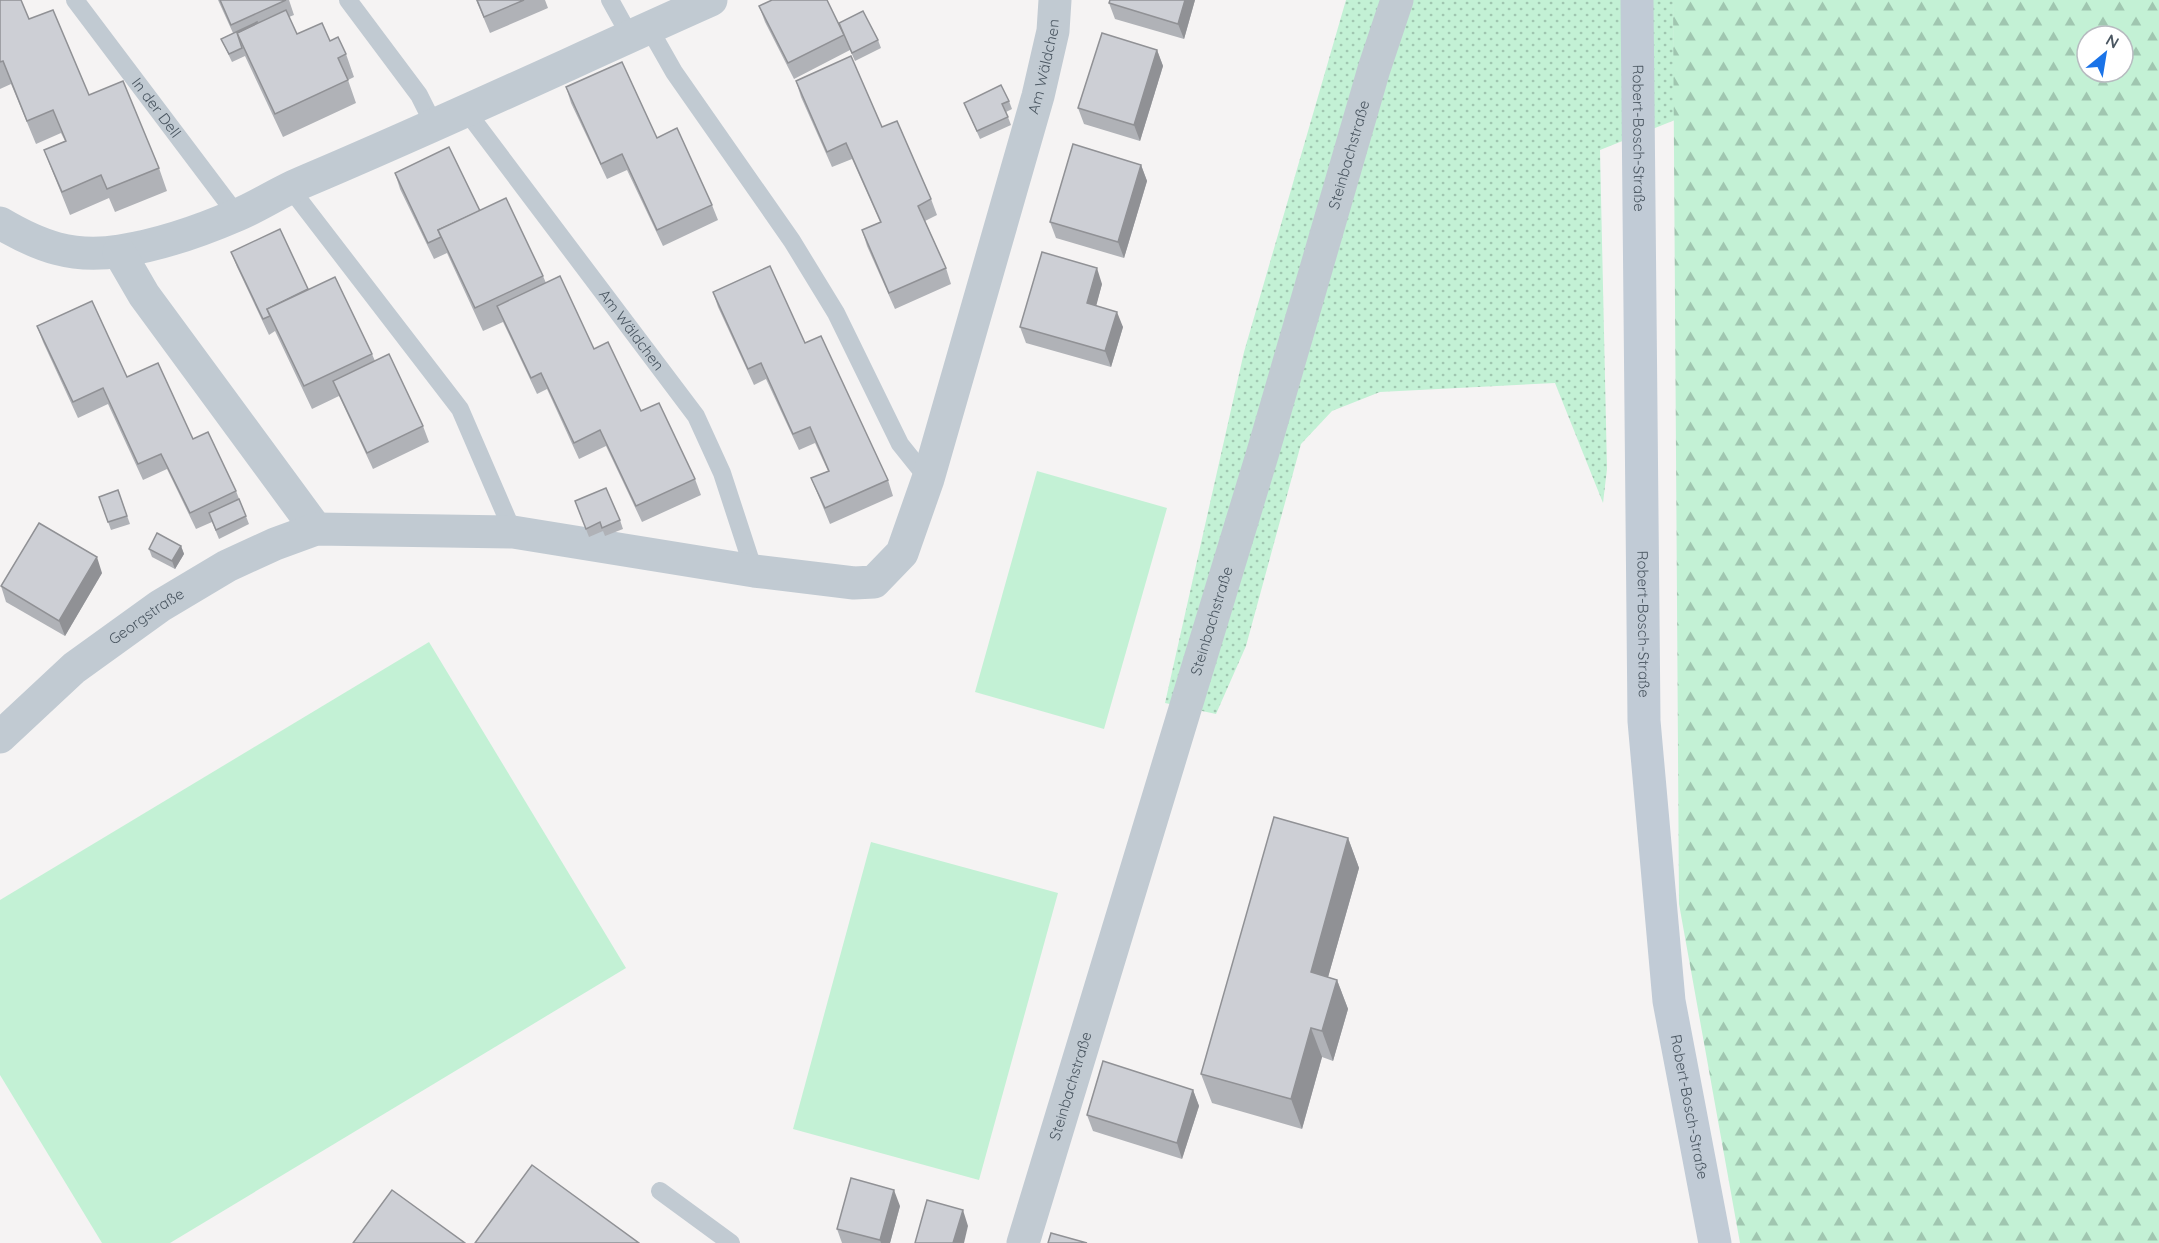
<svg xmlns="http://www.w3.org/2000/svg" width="2159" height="1243" font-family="Quicksand,sans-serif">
<defs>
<pattern id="grass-dots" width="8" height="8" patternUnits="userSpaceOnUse" patternTransform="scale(1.5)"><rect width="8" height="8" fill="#c3f1d5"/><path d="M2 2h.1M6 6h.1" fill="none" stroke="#a0c6b0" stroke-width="1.8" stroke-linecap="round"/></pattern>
<pattern id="forest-firs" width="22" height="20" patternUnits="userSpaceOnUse" patternTransform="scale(1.5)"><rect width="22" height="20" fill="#c3f1d5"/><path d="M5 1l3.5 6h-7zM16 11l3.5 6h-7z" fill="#a0c6b0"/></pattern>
</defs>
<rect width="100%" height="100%" fill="#f5f3f3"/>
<polygon fill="url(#grass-dots)" points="1346,0 1673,0 1675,120 1600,150 1607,469 1603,503 1555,383 1380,392 1332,411 1301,444 1246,646 1216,714 1165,703 1244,352"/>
<path fill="url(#forest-firs)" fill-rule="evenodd" d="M1673,0H2159V1243H1740L1679,904ZM2087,36H2123V72H2087Z"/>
<g fill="#c3f1d5">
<polygon points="1037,471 1167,508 1104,729 975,692"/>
<polygon points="429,642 626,968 170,1243 102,1243 0,1075 0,900"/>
<polygon points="871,842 1058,893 979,1180 793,1129"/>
</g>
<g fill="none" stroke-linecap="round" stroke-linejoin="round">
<g stroke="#c1cad2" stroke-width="18">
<path id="s1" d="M75,0L237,215"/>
<polyline points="348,0 419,95 435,127"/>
<polyline points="610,0 630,36"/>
<polyline points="649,28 674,72 792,241 836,313 900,444 928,479"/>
<path id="s2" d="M467,112L696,416L722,473L754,571"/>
<polyline points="290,188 460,409 513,532"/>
<polyline points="660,1191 731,1243"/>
</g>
<g stroke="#c1cad2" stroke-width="33">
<path d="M0,223C39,246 73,259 120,251C160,245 200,231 237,215C259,206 279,192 301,183C439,125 574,61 711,0"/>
<polyline points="119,252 144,295 316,529"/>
<path id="s3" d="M0,737L74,668L160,606L227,566L275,544L316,529L513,532L754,571L854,583L874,582L902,553L928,479L1038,96L1053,31L1055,0"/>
<path id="s4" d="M1023,1243L1263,452L1374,69L1397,0"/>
</g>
<path stroke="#c1cbd6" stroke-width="33" id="s5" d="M1637,0L1644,721L1669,1001L1715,1243"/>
</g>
<g fill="#b0b2b7">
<polygon points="0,0 29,19 89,95 159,168 167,191 115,212 109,198 70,215 53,173 44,150 65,141 61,133 36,144 11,84 0,89"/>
<polygon points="218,0 289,0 294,15 289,17 297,34 330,41 346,54 354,77 348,80 356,103 283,137 245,56 232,62 221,39 233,33"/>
<polygon points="476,0 545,0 548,8 490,33"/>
<polygon points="1195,0 1184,39 1115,19 1109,3"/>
<polygon points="759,6 839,23 878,40 881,48 855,61 850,50 794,79 765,22"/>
<polygon points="1157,50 1163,66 1140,141 1084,124 1078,108"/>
<polygon points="796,81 882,127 931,199 937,215 925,221 946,268 951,284 895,309 867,246 862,230 880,222 852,159 832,167 801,97"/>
<polygon points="566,87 657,138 712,205 718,220 663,246 627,170 607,179 571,103"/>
<polygon points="1009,101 1012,109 1006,112 1011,125 980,139 964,103"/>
<polygon points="1141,165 1147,181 1124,258 1056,238 1050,222"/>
<polygon points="395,173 480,211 543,276 546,283 641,411 695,479 701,495 642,522 606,446 579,459 547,389 537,394 503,322 483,331 447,253 434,259 400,189"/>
<polygon points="231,252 308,289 372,354 375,361 423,426 429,442 373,469 339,396 312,409 275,331 269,335 237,267"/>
<polygon points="1102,284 1096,305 1123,327 1111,367 1026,343 1020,327"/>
<polygon points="713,292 805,343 888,480 893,496 830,524 811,478 828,471 815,443 799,450 766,379 754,385 718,307"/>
<polygon points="37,326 127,377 193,439 236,491 249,524 219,539 212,522 196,529 167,469 143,480 108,404 78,418 43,342"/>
<polygon points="118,490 130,524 111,530 99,497"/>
<polygon points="575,501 620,520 623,529 605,536 603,531 589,537"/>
<polygon points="181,546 184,554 175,569 152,557 149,549"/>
<polygon points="102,573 65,636 6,602 1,586"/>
<polygon points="1348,838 1359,868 1328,977 1337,980 1348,1009 1333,1061 1322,1057 1302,1129 1212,1103 1201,1074"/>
<polygon points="1193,1090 1199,1106 1182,1159 1093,1131 1087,1115"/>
<polygon points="900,1206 890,1243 842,1243 837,1229"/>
</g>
<g fill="#909195">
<polygon points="1185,0 1195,0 1184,39 1178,24"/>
<polygon points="1157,50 1163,66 1140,141 1134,125"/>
<polygon points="1141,165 1147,181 1124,258 1118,242"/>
<polygon points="1097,268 1102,284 1093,318 1087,303"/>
<polygon points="1117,312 1123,327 1111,367 1105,351"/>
<polygon points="181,546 184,554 175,569 172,561"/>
<polygon points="97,557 102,573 65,636 59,621"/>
<polygon points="1348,838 1359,868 1321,1002 1311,972"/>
<polygon points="1337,980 1348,1009 1333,1061 1322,1031"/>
<polygon points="1311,1028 1322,1057 1302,1129 1291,1099"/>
<polygon points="1193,1090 1199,1106 1182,1159 1177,1143"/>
<polygon points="894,1190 900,1206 890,1243 881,1243 880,1240"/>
<polygon points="963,1210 968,1226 964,1243 953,1243"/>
</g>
<g fill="#cdcfd5" stroke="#909195" stroke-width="1.5">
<polygon points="0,0 21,0 29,19 53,10 89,95 123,81 159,168 107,189 101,175 62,192 44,150 66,141 53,110 27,121 3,61 0,62"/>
<polygon points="220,0 286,0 231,25"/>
<polygon points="477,0 524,0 484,17"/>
<polygon points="772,0 827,0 844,35 788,63 759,6"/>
<polygon points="1110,0 1185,0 1178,24 1109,3"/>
<polygon points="286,10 297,34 322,23 330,41 338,37 346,54 338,58 348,80 275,114 237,33"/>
<polygon points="863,11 878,40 852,53 839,23"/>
<polygon points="257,22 257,23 237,33 242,48 229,54 221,39"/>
<polygon points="1102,33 1157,50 1134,125 1078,108"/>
<polygon points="851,56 882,127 897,121 931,199 918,206 946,268 889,293 862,230 881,222 846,143 827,152 796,81"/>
<polygon points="622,62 657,138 677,128 712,205 657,230 622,154 601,164 566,87"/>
<polygon points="1001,85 1009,101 1002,104 1008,117 977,131 964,103"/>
<polygon points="1073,144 1141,165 1118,242 1050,222"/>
<polygon points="449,147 480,211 438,230 441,237 428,243 395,173"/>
<polygon points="506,198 543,276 475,308 438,230"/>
<polygon points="280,229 308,289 267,309 270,316 263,319 231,252"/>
<polygon points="1042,252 1097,268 1087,303 1117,312 1105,351 1020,327"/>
<polygon points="770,266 805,343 821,336 888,480 825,508 811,478 829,471 810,427 793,434 761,363 748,369 713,292"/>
<polygon points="560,276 594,349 608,342 641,411 659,403 695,479 636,506 600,430 574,443 541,373 531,378 497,306"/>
<polygon points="335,277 372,354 304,386 267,309"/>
<polygon points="92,301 127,377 158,363 193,439 208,432 236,491 190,513 161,454 138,464 103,388 73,402 37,326"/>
<polygon points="389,354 423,426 367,453 333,381"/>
<polygon points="606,488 620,520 602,528 600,522 586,529 575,501"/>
<polygon points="118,490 127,516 108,522 99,497"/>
<polygon points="239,499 246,516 216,530 209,513"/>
<polygon points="39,523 97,557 59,621 1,586"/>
<polygon points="157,533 181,546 172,561 149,549"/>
<polygon points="1274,817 1348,838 1311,972 1337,980 1322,1031 1311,1028 1291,1099 1201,1074"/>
<polygon points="1103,1061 1193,1090 1177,1143 1087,1115"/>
<polygon points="532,1165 639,1243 475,1243"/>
<polygon points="851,1178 894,1190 880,1240 837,1229"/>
<polygon points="392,1190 465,1243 353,1243"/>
<polygon points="927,1200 963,1210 953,1243 915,1243"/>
<polygon points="1051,1233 1087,1243 1048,1243"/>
</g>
<g text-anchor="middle" stroke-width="5" stroke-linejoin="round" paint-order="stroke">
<g font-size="15" fill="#4a5661" stroke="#fff">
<text dy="5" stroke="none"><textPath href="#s3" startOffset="1491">Am Wäldchen</textPath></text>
<text dy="5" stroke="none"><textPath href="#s1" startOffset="135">In der Dell</textPath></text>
<text dy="5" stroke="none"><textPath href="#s5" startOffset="138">Robert-Bosch-Straße</textPath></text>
<text dy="5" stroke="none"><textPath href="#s4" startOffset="1136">Steinbachstraße</textPath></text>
<text dy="5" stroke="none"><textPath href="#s2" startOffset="273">Am Wäldchen</textPath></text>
<text dy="5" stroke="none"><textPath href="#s3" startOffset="190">Georgstraße</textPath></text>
<text dy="5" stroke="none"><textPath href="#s4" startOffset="650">Steinbachstraße</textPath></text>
<text dy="5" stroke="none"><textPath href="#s5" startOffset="624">Robert-Bosch-Straße</textPath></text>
<text dy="5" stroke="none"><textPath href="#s4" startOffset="164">Steinbachstraße</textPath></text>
<text dy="5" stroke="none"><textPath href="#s5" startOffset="1110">Robert-Bosch-Straße</textPath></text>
</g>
</g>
<g transform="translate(2105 54) rotate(30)"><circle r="28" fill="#ffffff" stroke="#b7bbc0" stroke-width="1.5"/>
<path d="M0-4.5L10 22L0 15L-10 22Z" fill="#1a73e8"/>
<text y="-9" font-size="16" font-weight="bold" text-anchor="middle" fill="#4a5661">N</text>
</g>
</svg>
